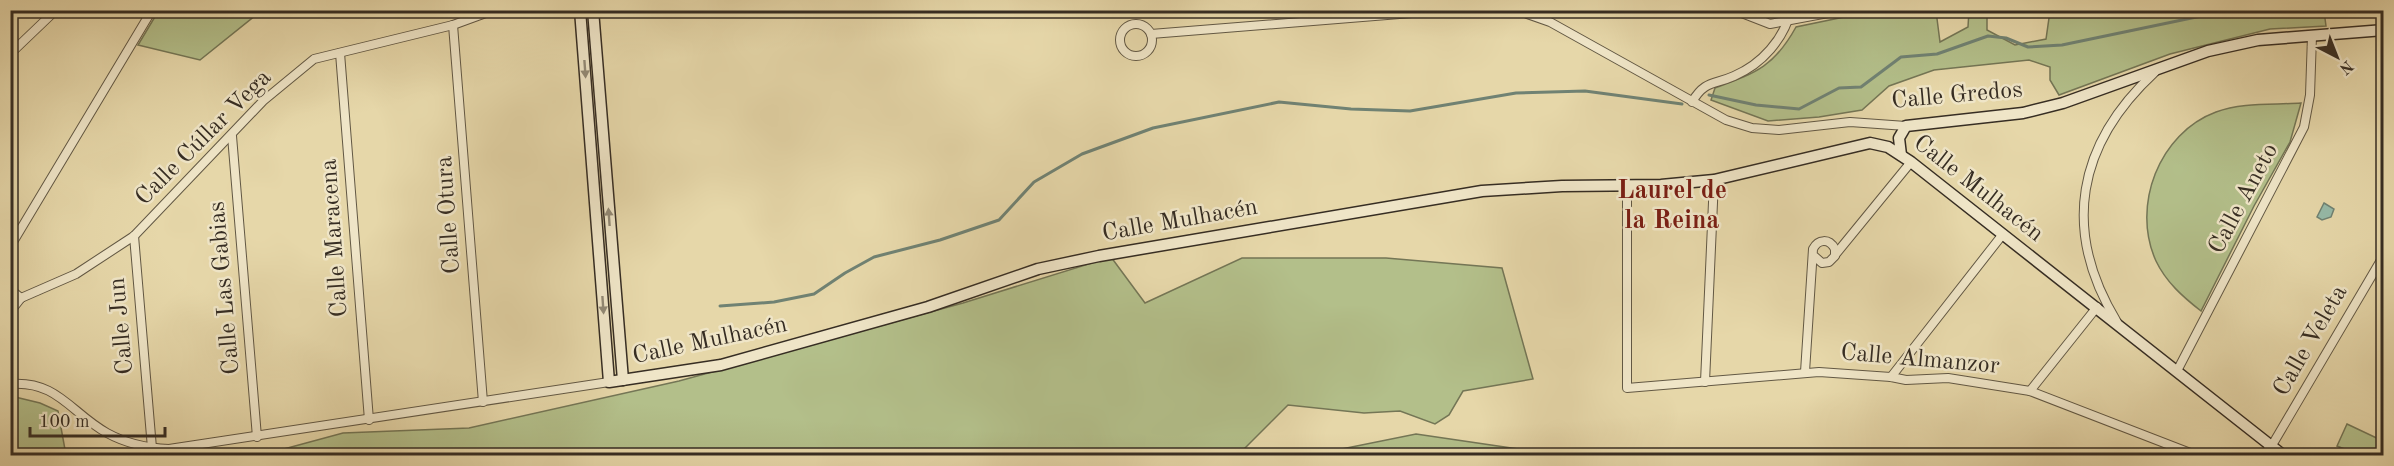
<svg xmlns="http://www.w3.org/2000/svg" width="2394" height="466" font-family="'Old Standard TT',serif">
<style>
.green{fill:#b3bf8a;stroke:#747656;stroke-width:1.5}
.water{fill:#96baa8;stroke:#708273;stroke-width:1.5}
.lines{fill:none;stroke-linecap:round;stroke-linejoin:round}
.stream{stroke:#708273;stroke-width:3}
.street-casing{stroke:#625844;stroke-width:10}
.secondary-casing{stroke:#362d23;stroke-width:13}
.street{stroke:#efe5c7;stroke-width:8}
.secondary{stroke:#efe5c7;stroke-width:10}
.oneway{fill:#928975}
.labels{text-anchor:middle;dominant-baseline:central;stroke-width:5;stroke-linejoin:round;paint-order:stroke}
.street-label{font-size:24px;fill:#362d23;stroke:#efe5c7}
.neighbourhood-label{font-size:26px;font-weight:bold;fill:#7a1f14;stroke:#efe5c7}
</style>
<rect width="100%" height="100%" fill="#e6d7a9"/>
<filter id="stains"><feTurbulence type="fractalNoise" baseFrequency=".00333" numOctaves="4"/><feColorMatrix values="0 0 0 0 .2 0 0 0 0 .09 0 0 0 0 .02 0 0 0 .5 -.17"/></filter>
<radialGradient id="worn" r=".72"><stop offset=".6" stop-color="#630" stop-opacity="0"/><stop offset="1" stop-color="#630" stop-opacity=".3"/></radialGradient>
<!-- green -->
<g class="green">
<path d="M159,10H261V11L200,60L138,45Z"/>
<path d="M1969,10L1987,11V30L2015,45L2046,39L2050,11L2144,10L2145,13L2154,10L2200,13L2324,11L2326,26L2270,29L2170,54L2059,95L2050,80V67L2029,60L1934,70L1889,86L1862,110L1819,117L1768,121L1711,100L1715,88C1755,73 1774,67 1796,27L1873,11H1936L1940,42L1968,27Z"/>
<path d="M2301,103L2290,142L2254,206L2201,311C2183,297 2166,282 2156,261C2131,206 2159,133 2216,112C2242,102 2274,105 2301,103Z"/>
<path d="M1111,257L1145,303L1242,258H1386L1502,268L1533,379L1463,391L1449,415L1435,424L1400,411L1364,413L1288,405L1238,455L258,456L343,433L469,428L679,381L963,303Z"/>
<path d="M11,396L40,403L58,411L66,455H11Z"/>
<path d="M2347,424L2383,441V455H2359L2337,446Z"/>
<path d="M1416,434L1525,450L1531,455H1312Z"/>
</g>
<!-- water -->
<path class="water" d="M2324,203L2334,209L2331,217L2322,220L2317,217Z"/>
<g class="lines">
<!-- stream -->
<g class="stream">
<path d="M1709,95L1756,105L1799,109L1839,88L1861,87L1901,57L1937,54L1988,36L2006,38L2028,47L2062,45L2230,10"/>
<path d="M720,306L774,302L814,294L845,273L874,257L940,240L999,220L1034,182L1082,154L1153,128L1279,102L1351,109L1410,111L1516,93L1585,91L1682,104"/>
</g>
<defs>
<g id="street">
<path d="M1516,10L1550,22L1726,120L1752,128L1779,130L1850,122L1906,126"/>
<path d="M1734,10L1770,24L1844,10"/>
<circle cx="1136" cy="40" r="16"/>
<path d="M453,25L483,402"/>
<path d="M1151,34L1449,10"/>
<path d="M340,53L369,420"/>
<path d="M10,54L56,10"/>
<path d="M1692,102C1705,80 1714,85 1734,76C1762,64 1784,39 1791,10"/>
<path d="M232,136L257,437"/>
<path d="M1627,185V388L1819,372L1891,377L1906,380L1948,378L2030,391L2198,456"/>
<path d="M134,236L152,448"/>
<path d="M10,247L152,10"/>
<path d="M1835,255L1911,162"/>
<path d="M10,289L21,298"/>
<path d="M21,298L76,274L134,236L263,101L314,59L453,25L494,10"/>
<path d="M10,312L21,298"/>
<path d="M2117,322C2061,230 2077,144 2155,72"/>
<path d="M2177,371L2304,127L2310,95L2312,36"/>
<path d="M1805,372L1813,249C1818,239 1829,238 1835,249V256L1829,262L1822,263L1814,256"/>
<path d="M1891,377L2003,234"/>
<path d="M1705,382L1714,180"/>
<path d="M10,384C57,380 71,413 107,433C127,444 147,448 169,449L609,382"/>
<path d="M2030,391L2097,307"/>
<path d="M2261,456L2271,447L2384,255"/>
</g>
<g id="secondary">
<path d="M580,10L609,382L721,365L928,307L1038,269L1099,256L1482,191L1562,186L1661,185L1714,180L1870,143L1888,147L1911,162L2284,456"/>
<path d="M593,10L623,380"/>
<path d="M1901,155L1899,138L1906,126L2023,113L2063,103L2208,51L2258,40L2384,30"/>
</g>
</defs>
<!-- street casing -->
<use href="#street" class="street-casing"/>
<!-- secondary casing -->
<use href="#secondary" class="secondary-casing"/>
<!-- street -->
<use href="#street" class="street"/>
<!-- secondary -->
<use href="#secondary" class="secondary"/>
</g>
<!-- one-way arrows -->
<defs><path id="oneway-solid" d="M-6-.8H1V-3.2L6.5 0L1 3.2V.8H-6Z" transform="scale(1.5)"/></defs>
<g class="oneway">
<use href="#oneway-solid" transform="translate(585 69) rotate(86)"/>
<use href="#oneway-solid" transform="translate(609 217) rotate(-94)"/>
<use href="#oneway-solid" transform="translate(603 305) rotate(86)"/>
</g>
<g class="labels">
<!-- street labels -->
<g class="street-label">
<text transform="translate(1957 96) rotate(-5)">Calle Gredos</text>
<text transform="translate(204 138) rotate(-45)">Calle Cúllar Vega</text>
<text transform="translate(1978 189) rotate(38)">Calle Mulhacén</text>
<text transform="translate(2244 199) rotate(-62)">Calle Aneto</text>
<text transform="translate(449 215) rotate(-94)">Calle Otura</text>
<text transform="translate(1180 221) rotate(-10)">Calle Mulhacén</text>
<text transform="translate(335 238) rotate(-94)">Calle Maracena</text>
<text transform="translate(225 288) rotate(-95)">Calle Las Gabias</text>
<text transform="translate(122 326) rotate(-95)">Calle Jun</text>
<text transform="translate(710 341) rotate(-12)">Calle Mulhacén</text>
<text transform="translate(2311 341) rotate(-60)">Calle Veleta</text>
<text transform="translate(1920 360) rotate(5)">Calle Almanzor</text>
</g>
<!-- neighbourhood labels -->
<g class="neighbourhood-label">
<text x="1672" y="191">Laurel de<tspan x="1672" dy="30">la Reina</tspan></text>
</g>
</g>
<!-- margin -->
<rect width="2394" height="466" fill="none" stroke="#e6d7a9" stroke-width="36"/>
<rect x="12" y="12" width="2370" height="442" fill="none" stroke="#362d23" stroke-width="3"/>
<rect x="18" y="18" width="2358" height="430" fill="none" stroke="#362d23" stroke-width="1.5"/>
<!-- north arrow -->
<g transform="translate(2337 57) rotate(138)" stroke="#efe5c7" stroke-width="4.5" paint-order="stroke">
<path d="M0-4.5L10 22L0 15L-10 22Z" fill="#362d23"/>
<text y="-9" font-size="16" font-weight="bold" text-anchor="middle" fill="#362d23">N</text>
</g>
<!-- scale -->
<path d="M30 427v9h135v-9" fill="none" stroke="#362d23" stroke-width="3"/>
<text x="39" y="427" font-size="18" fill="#362d23" stroke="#efe5c7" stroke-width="4.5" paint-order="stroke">100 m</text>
<rect width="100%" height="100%" filter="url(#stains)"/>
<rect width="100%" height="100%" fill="url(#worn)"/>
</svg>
